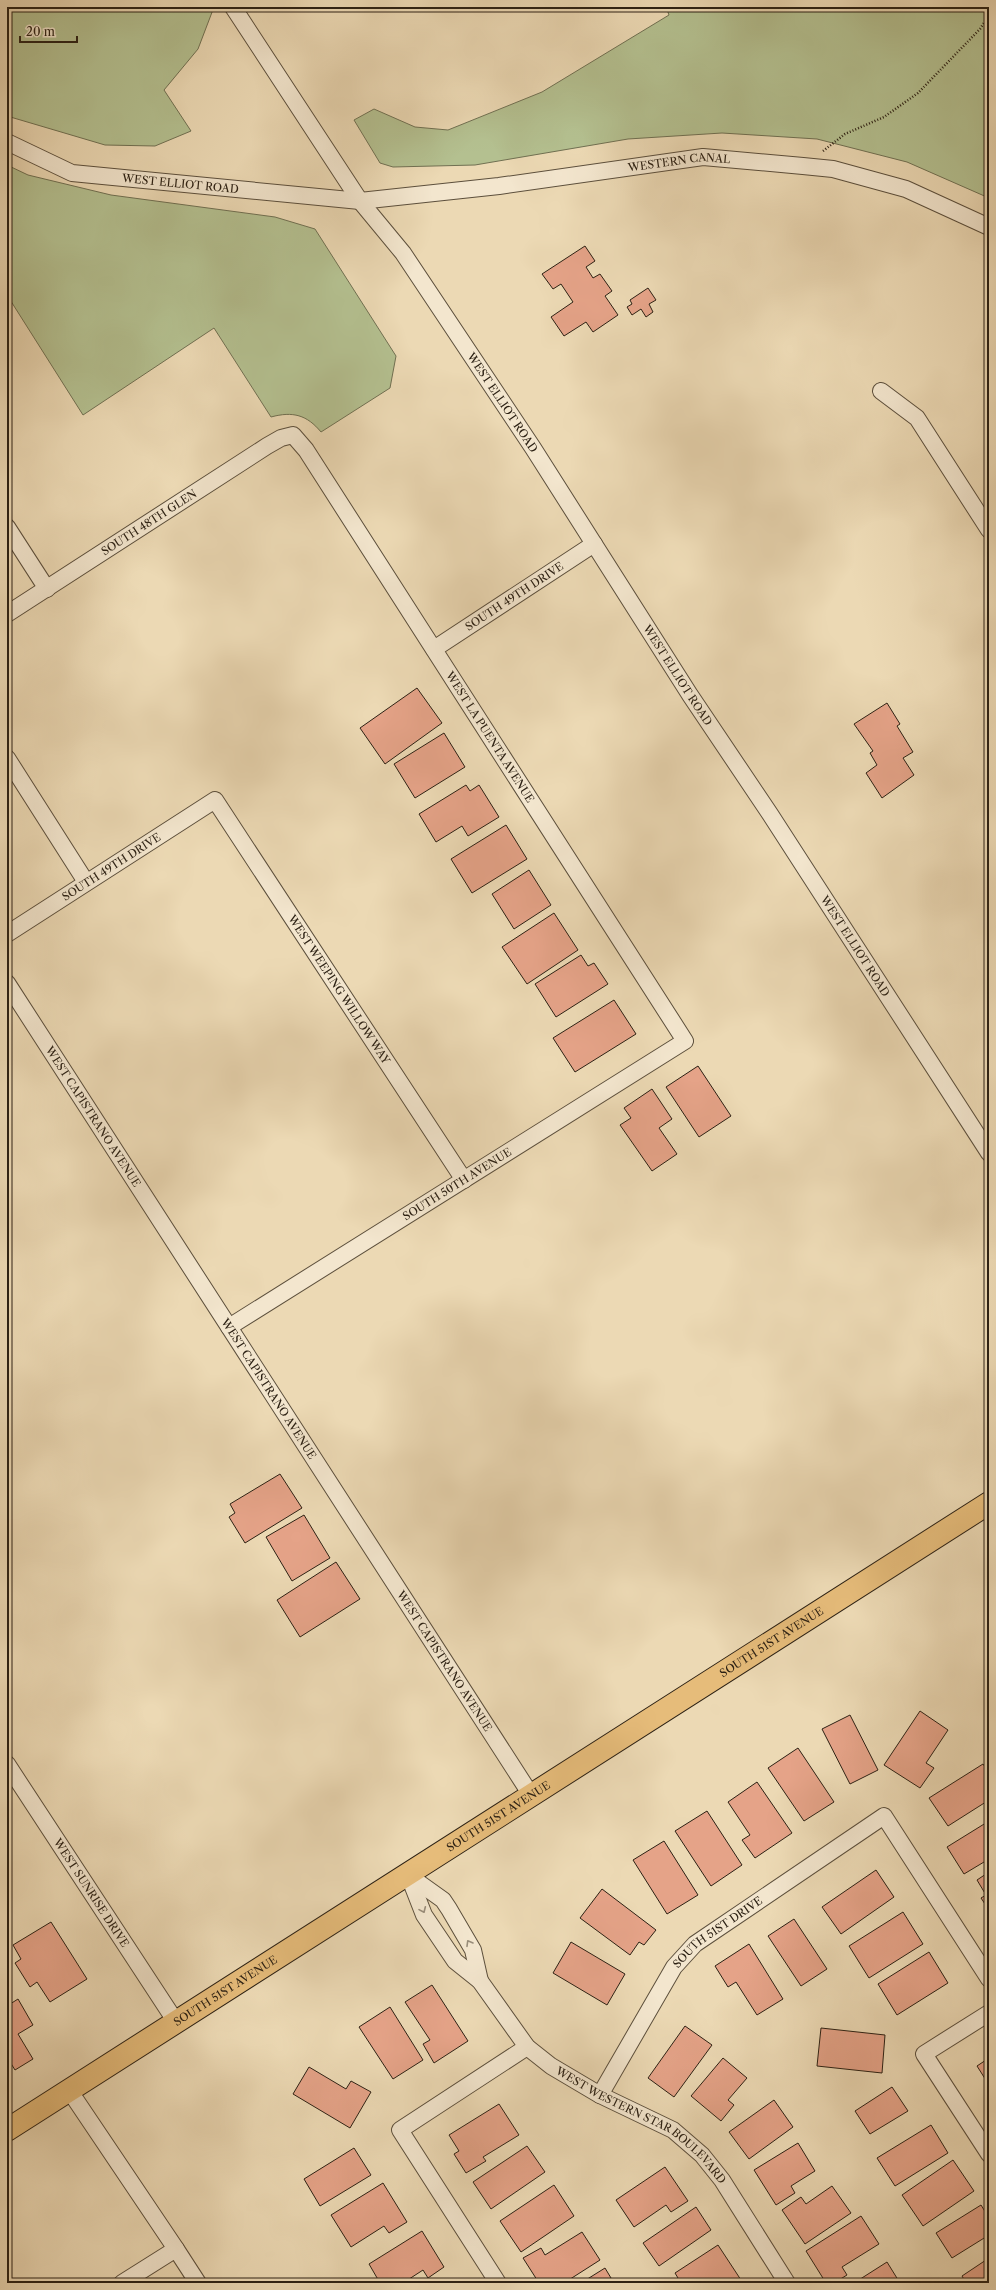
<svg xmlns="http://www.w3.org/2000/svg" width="996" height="2290" font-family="'Libre Caslon Text',serif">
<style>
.green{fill:#b4c090;stroke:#707052}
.building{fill:#e5a388;stroke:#2c2114}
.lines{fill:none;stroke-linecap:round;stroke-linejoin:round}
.minor-casing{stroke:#5c4f3c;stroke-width:18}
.primary-casing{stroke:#2c2114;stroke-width:24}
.path{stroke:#2c2114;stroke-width:2.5;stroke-dasharray:1 2;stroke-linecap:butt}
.minor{stroke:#f3e6ce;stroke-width:16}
.primary{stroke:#e6bc7a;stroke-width:22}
.oneway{stroke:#998d7a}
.labels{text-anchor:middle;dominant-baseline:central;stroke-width:3;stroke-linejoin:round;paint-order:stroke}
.street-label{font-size:11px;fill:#2c2114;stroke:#f3e6ce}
</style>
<rect width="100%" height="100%" fill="#ecd9b4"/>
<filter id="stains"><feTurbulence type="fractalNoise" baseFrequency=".005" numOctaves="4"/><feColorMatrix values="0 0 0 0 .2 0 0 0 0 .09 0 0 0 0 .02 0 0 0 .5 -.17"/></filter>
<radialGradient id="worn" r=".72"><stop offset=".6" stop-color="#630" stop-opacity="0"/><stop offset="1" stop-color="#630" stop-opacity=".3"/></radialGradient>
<!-- green -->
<g class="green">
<path d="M7,7H214L198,49L164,90L191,131L155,146L105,145L7,116Z"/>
<path d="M666,7H989V198L907,162L817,139L722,133L628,139L475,165L393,167L380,163L354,120L374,109L415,127L448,130L542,92L669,15Z"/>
<path d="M7,165L28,175L111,195L275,217L315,229L396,356L390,388L321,432C307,415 293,411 271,417L214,328L83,415L7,295Z"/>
</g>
<!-- building -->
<g class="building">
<path d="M585,246L595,261L586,267L593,278L600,274L612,291L605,296L618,315L593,332L586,322L564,336L551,317L573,302L561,284L553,289L542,274Z"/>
<path d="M648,288L656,300L649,304L653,312L646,317L641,309L632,315L627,307L632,304L630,300Z"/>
<path d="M417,688L442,723L385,764L360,728Z"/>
<path d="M887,703L900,724L897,726L913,752L903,758L914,775L882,798L866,773L877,765L870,753L873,751L854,724Z"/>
<path d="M444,733L465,767L415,798L394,764Z"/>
<path d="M466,785L470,791L479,785L499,817L468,836L462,826L436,842L419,814Z"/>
<path d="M506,825L527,859L472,893L451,859Z"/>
<path d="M529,870L551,905L514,929L492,894Z"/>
<path d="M554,913L578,950L527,984L502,947Z"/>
<path d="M581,955L588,966L594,963L608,984L556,1017L535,984Z"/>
<path d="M614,1000L636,1034L575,1072L553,1038Z"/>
<path d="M698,1066L731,1116L699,1137L666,1087Z"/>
<path d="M652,1089L672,1119L659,1128L677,1154L652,1171L620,1125L631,1118L624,1108Z"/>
<path d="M280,1474L302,1508L245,1543L229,1517L235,1513L230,1504Z"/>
<path d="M304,1515L330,1558L292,1581L266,1537Z"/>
<path d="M336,1562L360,1599L300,1637L277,1600Z"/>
<path d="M920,1711L948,1730L926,1763L934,1768L920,1788L884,1765Z"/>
<path d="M850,1715L878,1770L850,1784L822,1729Z"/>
<path d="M798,1748L834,1802L804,1821L768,1768Z"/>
<path d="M983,1764L989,1773V1800L948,1826L929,1798Z"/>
<path d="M757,1782L792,1833L755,1858L742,1840L750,1835L728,1802Z"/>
<path d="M707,1811L742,1865L711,1886L675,1831Z"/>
<path d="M989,1821V1859L964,1874L947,1847Z"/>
<path d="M664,1841L698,1895L667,1914L633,1860Z"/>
<path d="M876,1870L894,1897L841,1934L822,1907Z"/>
<path d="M989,1872V1910L981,1898L986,1895L977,1880Z"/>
<path d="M602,1889L656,1930L644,1945L639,1942L630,1955L580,1918Z"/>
<path d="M903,1912L923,1944L869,1978L849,1946Z"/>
<path d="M794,1919L827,1969L801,1986L768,1936Z"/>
<path d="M51,1922L87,1979L50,2002L37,1982L30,1987L15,1963L21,1959L13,1945Z"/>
<path d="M571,1942L625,1974L607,2005L553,1973Z"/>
<path d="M749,1944L783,1999L757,2015L736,1982L728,1987L715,1966Z"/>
<path d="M929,1952L948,1983L897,2015L878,1984Z"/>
<path d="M432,1985L468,2041L434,2063L423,2044L430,2040L405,2002Z"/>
<path d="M18,1999L33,2025L18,2034L33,2059L15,2070L7,2057V2006Z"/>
<path d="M390,2007L423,2060L393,2079L359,2027Z"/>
<path d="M685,2026L712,2045L674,2097L648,2078Z"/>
<path d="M821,2028L885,2035L882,2073L817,2066Z"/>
<path d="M723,2058L747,2078L728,2100L734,2105L721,2121L691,2096Z"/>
<path d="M989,2058V2085L977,2066Z"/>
<path d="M309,2067L346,2089L351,2081L371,2092L350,2128L293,2094Z"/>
<path d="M892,2087L908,2111L870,2134L855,2111Z"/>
<path d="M774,2100L793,2127L749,2159L729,2132Z"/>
<path d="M499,2104L519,2135L483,2157L486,2161L466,2173L454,2154L459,2151L449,2135Z"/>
<path d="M931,2125L948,2153L895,2186L877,2158Z"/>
<path d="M798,2143L815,2171L791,2186L795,2193L776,2205L754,2170Z"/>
<path d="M527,2146L545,2172L491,2209L473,2182Z"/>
<path d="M354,2148L371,2175L320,2206L304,2179Z"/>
<path d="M953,2160L974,2191L923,2226L902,2195Z"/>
<path d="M665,2167L688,2201L671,2212L666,2205L634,2227L616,2200Z"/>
<path d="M383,2183L407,2222L389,2233L384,2226L351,2247L331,2215Z"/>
<path d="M554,2185L574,2216L521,2252L500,2221Z"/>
<path d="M832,2186L851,2213L805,2244L782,2210L801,2197L806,2204Z"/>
<path d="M981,2205L989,2218V2235L952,2258L936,2233Z"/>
<path d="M696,2207L711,2230L659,2266L643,2243Z"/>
<path d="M861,2216L879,2244L842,2267L847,2275L834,2283H826L806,2251Z"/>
<path d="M422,2231L444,2267L428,2278L423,2270L403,2283H380L369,2264Z"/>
<path d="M582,2232L600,2260L564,2283H539L523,2258L541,2248L545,2255Z"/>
<path d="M718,2245L741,2280L737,2283H681L675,2273Z"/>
<path d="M989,2258V2283H966L962,2276Z"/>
<path d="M887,2262L900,2283H854Z"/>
<path d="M605,2268L614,2283H581Z"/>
</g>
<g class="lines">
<defs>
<g id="minor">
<path id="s1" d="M233,7L360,201L403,253L533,448L690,695L770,814L989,1153"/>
<path id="s2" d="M7,142L72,173L360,201L499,186L703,157L803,166L833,169L906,189L989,227"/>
<path d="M881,391L917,418L989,530"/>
<path d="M7,527L47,589"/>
<path id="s3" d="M7,614L267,446L281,438L293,435L306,450L685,1041L229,1327"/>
<path id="s4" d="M434,649L594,544"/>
<path d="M7,758L86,882"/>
<path id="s5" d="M7,934L215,800L464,1180"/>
<path id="s6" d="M7,983L531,1795"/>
<path id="s7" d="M7,1764L176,2022"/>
<path id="s8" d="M408,1874L424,1915L455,1961L480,1981L527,2047L551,2066L600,2095L673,2130L702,2155L722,2180L787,2283"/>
<path d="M408,1875L443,1900L449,1909L473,1950L480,1981"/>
<path d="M989,2013L924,2054L989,2154"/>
<path d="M69,2090L176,2249"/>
<path id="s9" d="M600,2095L674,1967L695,1944L884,1816L989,1979"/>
<path d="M122,2283L176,2249L198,2283"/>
<path d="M498,2283L400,2130L527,2047"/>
</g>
<g id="primary">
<path id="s10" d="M7,2130L989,1503"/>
</g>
</defs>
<!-- minor casing -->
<use href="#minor" class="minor-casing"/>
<!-- primary casing -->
<use href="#primary" class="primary-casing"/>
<!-- path -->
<path class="path" d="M823,151L845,134L884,117L918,93L980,29L989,15"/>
<!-- minor -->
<use href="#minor" class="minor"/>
<!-- primary -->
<use href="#primary" class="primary"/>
</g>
<!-- one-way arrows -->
<defs><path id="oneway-chevron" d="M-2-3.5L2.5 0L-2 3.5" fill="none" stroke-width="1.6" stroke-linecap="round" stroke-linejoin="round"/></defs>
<g class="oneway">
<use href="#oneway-chevron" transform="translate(423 1910) rotate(66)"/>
<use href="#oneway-chevron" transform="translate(469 1943) rotate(-120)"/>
</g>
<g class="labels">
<!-- street labels -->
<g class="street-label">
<text stroke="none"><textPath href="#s2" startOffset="683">WESTERN CANAL</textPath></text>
<text stroke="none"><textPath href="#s2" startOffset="181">WEST ELLIOT ROAD</textPath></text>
<text stroke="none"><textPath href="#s1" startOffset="479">WEST ELLIOT ROAD</textPath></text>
<text stroke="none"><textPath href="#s3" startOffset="169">SOUTH 48TH GLEN</textPath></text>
<text stroke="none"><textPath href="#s4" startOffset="96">SOUTH 49TH DRIVE</textPath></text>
<text stroke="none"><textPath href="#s1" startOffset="803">WEST ELLIOT ROAD</textPath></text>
<text stroke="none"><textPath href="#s3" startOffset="699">WEST LA PUENTA AVENUE</textPath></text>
<text stroke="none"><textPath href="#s5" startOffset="124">SOUTH 49TH DRIVE</textPath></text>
<text stroke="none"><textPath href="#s1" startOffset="1127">WEST ELLIOT ROAD</textPath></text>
<text stroke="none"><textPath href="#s5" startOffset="474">WEST WEEPING WILLOW WAY</textPath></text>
<text stroke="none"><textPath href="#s6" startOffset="159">WEST CAPISTRANO AVENUE</textPath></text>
<text transform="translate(457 1184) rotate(-32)">SOUTH 50TH AVENUE</text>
<text stroke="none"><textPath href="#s6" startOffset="483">WEST CAPISTRANO AVENUE</textPath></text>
<text stroke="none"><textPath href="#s10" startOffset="907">SOUTH 51ST AVENUE</textPath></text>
<text stroke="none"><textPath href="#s6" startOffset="807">WEST CAPISTRANO AVENUE</textPath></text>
<text stroke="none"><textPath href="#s10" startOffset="583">SOUTH 51ST AVENUE</textPath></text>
<text stroke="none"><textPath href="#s7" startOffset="154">WEST SUNRISE DRIVE</textPath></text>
<text stroke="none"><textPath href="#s9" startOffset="204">SOUTH 51ST DRIVE</textPath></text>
<text stroke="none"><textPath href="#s10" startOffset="259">SOUTH 51ST AVENUE</textPath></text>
<text stroke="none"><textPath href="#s8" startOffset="352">WEST WESTERN STAR BOULEVARD</textPath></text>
</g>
</g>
<!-- margin -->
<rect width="996" height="2290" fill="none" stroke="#ecd9b4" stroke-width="24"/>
<rect x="8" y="8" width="980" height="2274" fill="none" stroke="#2c2114" stroke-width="2"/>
<rect x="12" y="12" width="972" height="2266" fill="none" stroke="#2c2114"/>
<!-- scale -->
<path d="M20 36v6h57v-6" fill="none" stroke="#2c2114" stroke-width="2"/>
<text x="26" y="36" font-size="12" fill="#2c2114" stroke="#f3e6ce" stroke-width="3" paint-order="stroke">20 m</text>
<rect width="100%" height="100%" filter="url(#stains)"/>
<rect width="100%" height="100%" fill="url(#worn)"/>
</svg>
